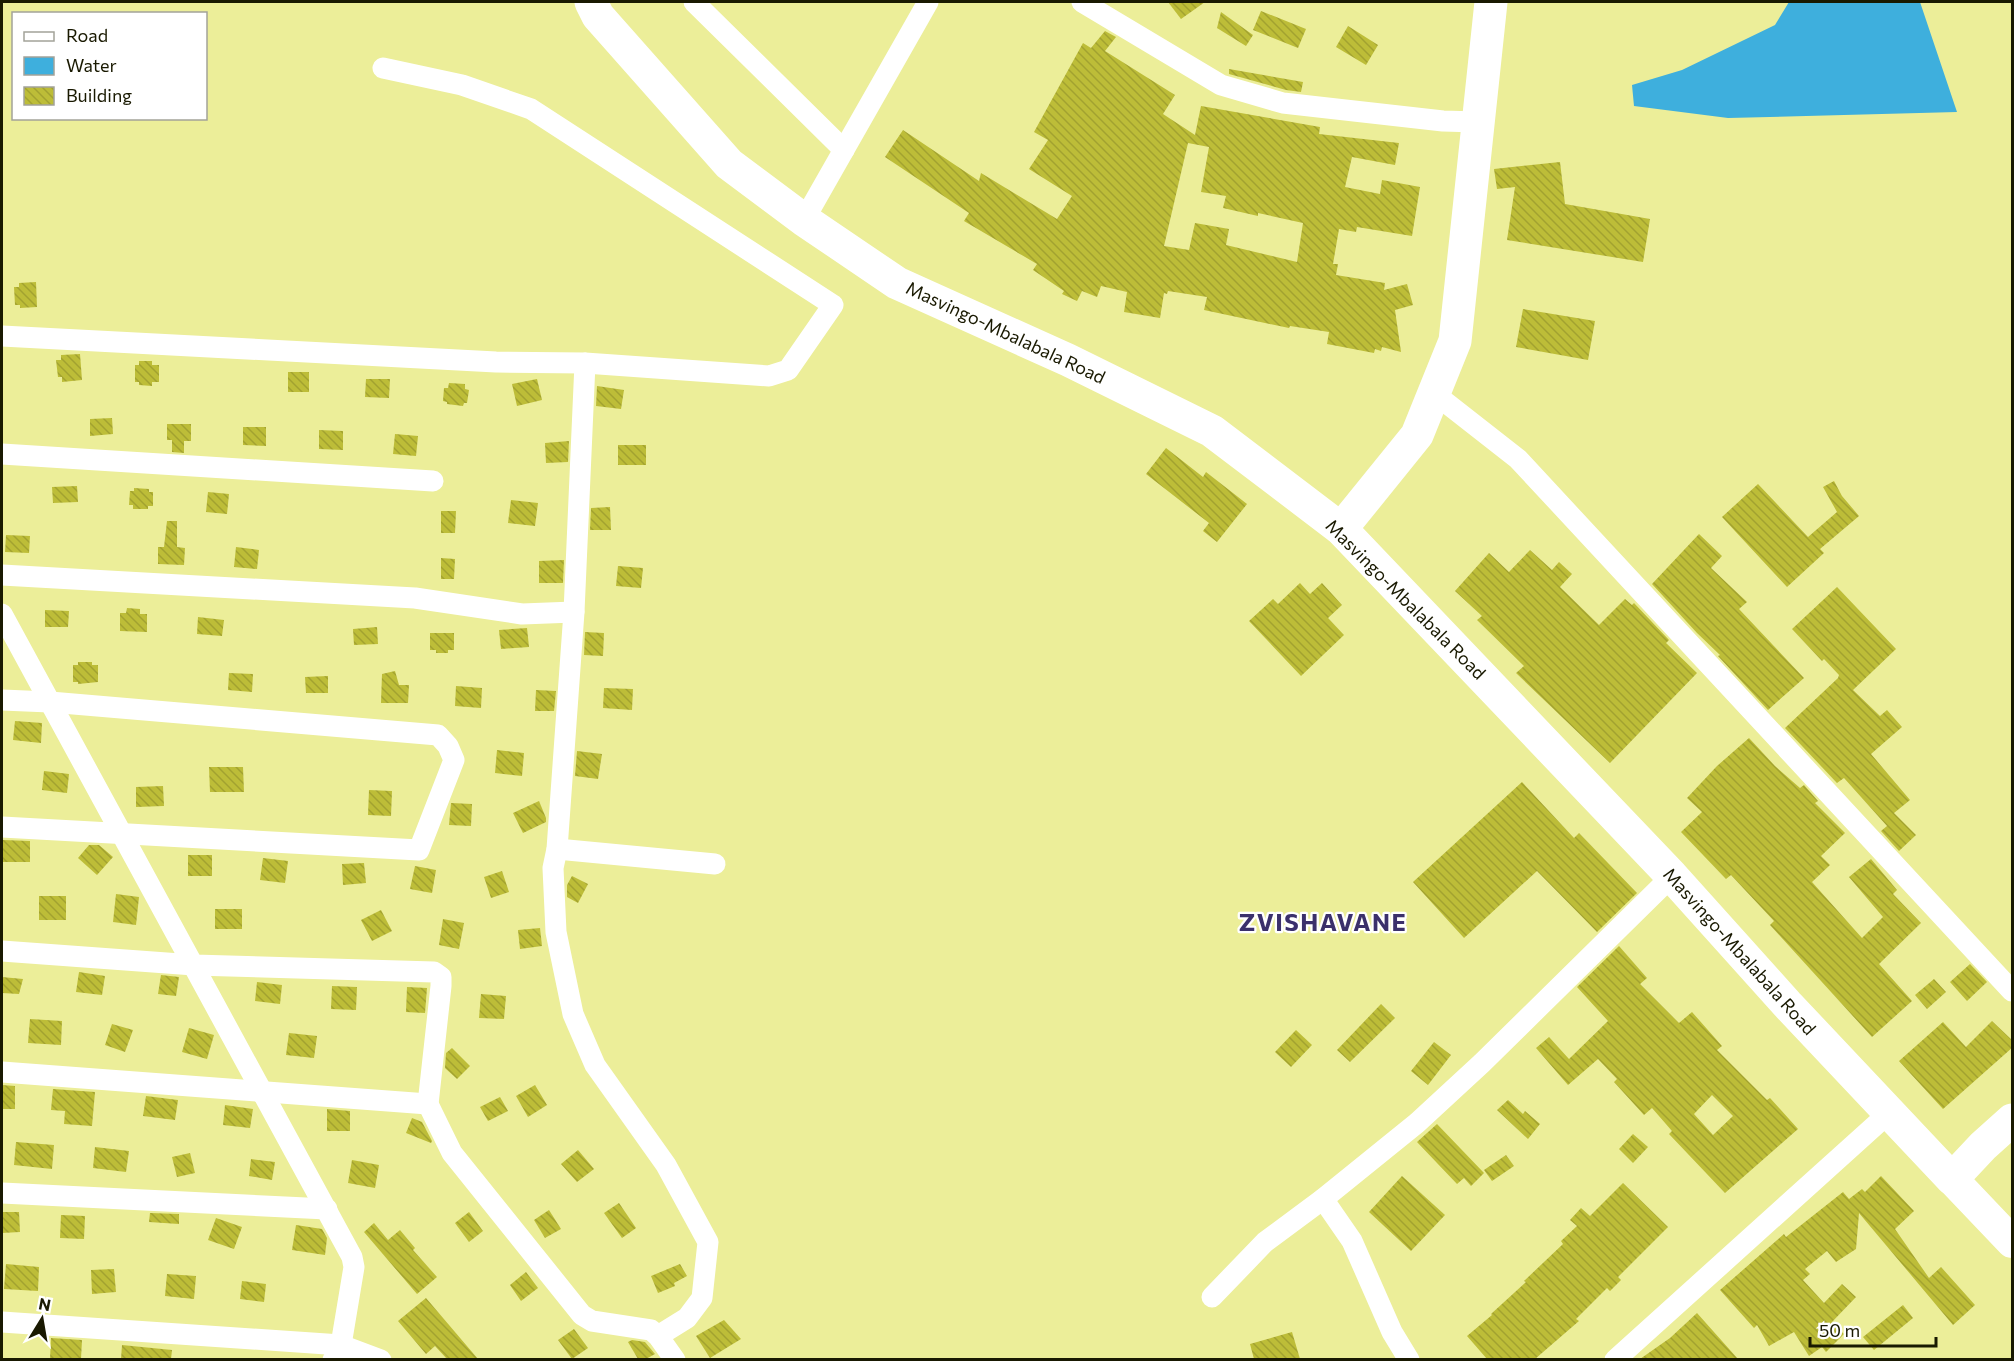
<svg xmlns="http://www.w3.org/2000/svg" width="2014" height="1361" font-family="Commissioner,sans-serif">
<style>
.water{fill:#3eafdd}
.building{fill:url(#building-back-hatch);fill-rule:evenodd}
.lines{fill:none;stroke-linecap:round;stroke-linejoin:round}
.street{stroke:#fff;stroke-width:21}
.primary{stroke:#fff;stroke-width:32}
.highway{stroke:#fff;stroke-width:33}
.labels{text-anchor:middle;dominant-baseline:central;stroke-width:4.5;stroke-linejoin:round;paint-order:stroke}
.street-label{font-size:18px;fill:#191901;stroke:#fff}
.district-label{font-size:24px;font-weight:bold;letter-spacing:1.5px;fill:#3b306b;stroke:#fff}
</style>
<defs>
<pattern id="building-back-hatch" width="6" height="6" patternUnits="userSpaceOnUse" patternTransform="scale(1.5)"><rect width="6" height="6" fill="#bdbd38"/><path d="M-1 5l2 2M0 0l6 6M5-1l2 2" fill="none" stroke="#a2a230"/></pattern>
</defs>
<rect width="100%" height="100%" fill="#ecee99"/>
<!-- water -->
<path class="water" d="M1789,2H1920L1957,112L1728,118L1634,106L1632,85L1682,70L1775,25Z"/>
<!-- building -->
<g class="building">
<path d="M1168,2H1205L1181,19Z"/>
<path d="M1261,11L1306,29L1298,48L1253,30Z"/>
<path d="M1221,12L1253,35L1246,46L1217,28Z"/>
<path d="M1348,26L1378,45L1366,65L1336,47Z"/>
<path d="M1105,31L1116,37L1105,51L1175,95L1163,114L1195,135L1201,106L1320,127L1319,134L1399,143L1395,165L1352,157L1345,187L1380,194L1382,180L1420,187L1412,236L1357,227L1356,232L1339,229L1333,264H1338L1336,275L1385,283L1384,290L1407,284L1413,305L1395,310L1401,352L1382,347L1381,351L1375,349L1374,353L1327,344L1329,332L1290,326L1289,328L1204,310L1207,297L1168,291L1167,294L1164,293L1160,318L1124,312L1127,292L1101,286L1097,297L1082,291L1077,301L1062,294L1064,291L1033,270L1037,264L964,221L969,213L885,157L903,130L979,181L981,173L1057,219L1072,196L1029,169L1048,140L1034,132L1083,43L1091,48ZM1188,143L1209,147L1201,192L1226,196L1223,208L1258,216V213L1303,223L1297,262L1226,245L1229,229L1195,223L1189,250L1164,246Z"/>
<path d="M1229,69L1303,82L1301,92L1286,90L1229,74Z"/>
<path d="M1560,162L1565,204L1650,219L1643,262L1507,240L1515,187L1497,189L1494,169Z"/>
<path d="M36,282L37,307L20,308V305H15L14,287H19V283Z"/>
<path d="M1523,309L1595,321L1588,360L1516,347Z"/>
<path d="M80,354L82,380L62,382V377H58L56,360H61V355Z"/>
<path d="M139,361H152V365H159V382H152V386L139,385V382H135V365H139Z"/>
<rect x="288" y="372" width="21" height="20"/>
<path d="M366,379H390L389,398L365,397Z"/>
<path d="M537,379L542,400L517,406L512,384Z"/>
<path d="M449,383L465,384V389L469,390L467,403H464L463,406L447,404V402L443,401L444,388H448Z"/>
<path d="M597,386L624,390L621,409L596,406Z"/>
<path d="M112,418L113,434L90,436V419Z"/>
<path d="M167,424H191V441H184V453L172,452V440H167Z"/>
<path d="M243,427H266V446L243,445Z"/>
<path d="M319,430L343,431V450L319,449Z"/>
<path d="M395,434L418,436L416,456L393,454Z"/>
<path d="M569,441L568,462L546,463L545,443Z"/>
<rect x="618" y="445" width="28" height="20"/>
<path d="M1166,448L1203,477L1206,472L1247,504L1217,542L1203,531L1209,523L1146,474Z"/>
<path d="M1834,481L1842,496L1859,516L1820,549L1824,553L1787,587L1722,517L1758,484L1808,537L1837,512L1823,487Z"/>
<path d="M77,486L78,502L53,503L52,487Z"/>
<path d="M134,488L149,489V492H153V506H148V509H133V505H129L130,491H134Z"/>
<path d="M208,492L229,494L227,514L206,512Z"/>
<path d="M511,500L538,503L535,526L508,523Z"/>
<path d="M610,507L611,530H590L591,508Z"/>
<path d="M441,511H456L455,533H441Z"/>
<path d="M167,521H177V547L185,548L184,565L158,564V547H164Z"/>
<path d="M1699,534L1722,556L1711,568L1747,602L1739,609L1804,678L1768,710L1718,656L1720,655L1697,633L1652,584Z"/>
<path d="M6,535L30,536L29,553L5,552Z"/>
<path d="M236,547L259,550L257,569L234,567Z"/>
<path d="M1530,550L1552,570L1559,562L1572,574L1560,587L1599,625L1625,599L1632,605L1634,603L1669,640L1666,643L1697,673L1610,763L1516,673L1524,666L1477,620L1482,616L1455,591L1489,553L1509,572Z"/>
<path d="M441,558L455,559L454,579H441Z"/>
<path d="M564,560L563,583H539V561Z"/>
<path d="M618,566L643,568L641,588L616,586Z"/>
<path d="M1300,583L1310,594L1322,583L1342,605L1328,618L1344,635L1301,676L1249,621L1273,599L1278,604Z"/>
<path d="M1837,587L1896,649L1853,690L1880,716L1887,710L1902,727L1871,754L1910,800L1894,813L1916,835L1899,851L1881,831L1887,826L1844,778L1837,783L1785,728L1838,678L1839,675L1824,659L1822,661L1792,629Z"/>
<path d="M127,608L140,609V614H147V632L120,631V613H126Z"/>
<path d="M45,610L69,611L68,627H45Z"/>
<path d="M198,617L224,620L222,636L197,634Z"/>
<path d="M377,627L378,644L354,645L353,629Z"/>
<path d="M527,628L529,647L501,649L499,630Z"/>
<path d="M585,632L604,633L603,656L584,655Z"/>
<path d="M430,633H454V650H448V653H436V650H430Z"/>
<path d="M78,662H92V665H98V682L78,684V682H73V665H78Z"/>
<path d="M395,671L399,685H409L408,703H381L382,674Z"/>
<path d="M229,673L253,674L252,692L228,690Z"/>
<path d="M328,676V693H306L305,677Z"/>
<path d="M456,686L482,688L481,708L455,706Z"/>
<path d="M604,688L633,689L632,710L603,708Z"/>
<path d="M536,690L556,691L554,711H535Z"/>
<path d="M15,721L42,723L41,743L13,740Z"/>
<path d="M1749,738L1775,766L1800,788L1804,785L1818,801L1815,803L1845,833L1821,856L1830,865L1812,882L1862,938L1883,917L1849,877L1871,859L1897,890L1893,894L1921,923L1879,964L1912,1001L1872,1037L1770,925L1774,921L1731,875L1726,879L1681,832L1702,812L1687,798L1717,766Z"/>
<path d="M497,750L524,753L522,776L495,773Z"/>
<path d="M577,751L602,754L598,779L575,776Z"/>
<path d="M209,767H243L244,792H210Z"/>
<path d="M44,771L69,774L67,793L42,790Z"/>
<path d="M1522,782L1574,838L1579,833L1637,893L1597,932L1537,871L1464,938L1413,882Z"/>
<path d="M163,786L164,806L136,807V787Z"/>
<path d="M369,790L392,791L391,816L368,815Z"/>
<path d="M539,801L546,818V822L523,833L513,813Z"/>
<path d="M451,803L472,804L471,826L449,825Z"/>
<path d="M3,840L30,841V862H3Z"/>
<path d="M89,845H99L113,857L97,875L78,858Z"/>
<rect x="188" y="855" width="24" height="21"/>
<path d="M263,858L288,861L285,883L260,880Z"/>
<path d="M364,863L366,883L343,885L342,864Z"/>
<path d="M415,866L436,870L432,893L410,889Z"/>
<path d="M502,871L509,892L491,898L484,877Z"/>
<path d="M572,876L588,884L578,903L567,897V885Z"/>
<path d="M116,894L139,897L136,925L113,922Z"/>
<rect x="39" y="896" width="27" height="24"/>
<rect x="215" y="909" width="27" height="20"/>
<path d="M381,910L392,931L372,941L361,920Z"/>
<path d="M443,919L464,923L459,949L439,945Z"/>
<path d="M540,928L542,946L520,949L518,930Z"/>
<path d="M1619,946L1647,978L1640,984L1679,1023L1692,1012L1722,1046L1717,1050L1767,1100L1770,1098L1798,1129L1725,1193L1669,1134L1672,1131L1652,1108L1644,1115L1614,1082L1617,1079L1598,1059L1568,1085L1536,1048L1549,1037L1569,1059L1608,1021L1577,987ZM1712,1095L1733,1116L1713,1135L1694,1114Z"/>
<path d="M1970,964L1987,982L1967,1001L1950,982Z"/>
<path d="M79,972L105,976L102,995L76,992Z"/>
<path d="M161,975L179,977L176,996L158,994Z"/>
<path d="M2,977L23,979L19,994L2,993Z"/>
<path d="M1934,979L1946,992L1927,1009L1915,995Z"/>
<path d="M257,982L282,985L280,1004L255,1001Z"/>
<path d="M332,986L357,987L356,1010L331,1009Z"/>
<path d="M407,987L427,988L425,1013L406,1012Z"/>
<path d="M481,994L506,996L504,1019L479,1018Z"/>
<path d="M1381,1004L1395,1018L1350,1062L1337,1050Z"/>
<path d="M30,1019L62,1021L61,1045L28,1043Z"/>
<path d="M1992,1021L2013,1041V1047L1943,1109L1899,1061L1943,1022L1966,1047Z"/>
<path d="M112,1024L133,1030L125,1052L105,1045Z"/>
<path d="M189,1028L214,1035L207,1059L182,1052Z"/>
<path d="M1296,1030L1312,1045L1291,1067L1275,1052Z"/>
<path d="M289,1033L317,1036L314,1058L286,1055Z"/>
<path d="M1434,1042L1451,1055L1428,1085L1411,1071Z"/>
<path d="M452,1048L470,1066L457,1079L445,1068L446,1053Z"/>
<path d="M2,1085L15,1086V1109H2Z"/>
<path d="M535,1085L547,1105L528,1117L516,1096Z"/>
<path d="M53,1089L95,1092L92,1126L64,1124L65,1111L51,1110Z"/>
<path d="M146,1096L178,1100L175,1120L143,1116Z"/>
<path d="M500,1097L508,1111L488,1121L480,1107Z"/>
<path d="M1508,1100L1523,1114L1525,1111L1540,1124L1528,1139L1497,1110Z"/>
<path d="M225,1105L253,1109L250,1128L223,1125Z"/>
<path d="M327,1109L350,1111V1131H327Z"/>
<path d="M412,1118L422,1122L432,1141L431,1143L406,1133Z"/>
<path d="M1437,1124L1484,1173L1471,1186L1464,1178L1457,1184L1417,1142Z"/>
<path d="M1633,1134L1648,1147L1633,1163L1619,1149Z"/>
<path d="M16,1142L54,1145L52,1169L14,1165Z"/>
<path d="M95,1147L129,1151L126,1172L93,1168Z"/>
<path d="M578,1150L594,1169L577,1182L561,1164Z"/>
<path d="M190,1153L195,1173L177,1177L172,1157Z"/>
<path d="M1506,1155L1514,1166L1492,1181L1484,1170Z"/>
<path d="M251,1159L275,1162L272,1180L249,1176Z"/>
<path d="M352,1160L379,1165L375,1188L348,1183Z"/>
<path d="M1402,1176L1445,1215L1411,1251L1369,1212Z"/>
<path d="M1881,1176L1914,1211L1895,1229L1929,1278L1941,1267L1975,1305L1953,1325L1859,1213L1856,1249L1836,1262L1827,1251L1805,1269L1810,1274L1803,1280L1824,1303L1842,1284L1856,1297L1832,1322L1844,1334L1826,1352L1822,1347L1809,1356L1794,1332L1769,1346L1757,1325L1754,1328L1720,1290L1784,1234L1786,1237L1843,1192L1849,1199L1862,1189L1865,1192Z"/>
<path d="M1623,1183L1668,1227L1618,1277L1621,1280L1610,1291L1607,1288L1576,1319L1579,1321L1535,1359H1487L1467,1336L1492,1315L1491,1314L1526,1282L1524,1281L1563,1244L1561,1241L1577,1226L1570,1220L1581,1208L1590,1216Z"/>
<path d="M619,1203L636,1228L622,1238L604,1213Z"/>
<path d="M549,1210L561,1229L545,1238L534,1220Z"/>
<path d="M2,1212H19L20,1232L2,1233Z"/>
<path d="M469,1212L483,1231L469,1242L455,1223Z"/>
<path d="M150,1213L179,1214V1224L149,1222Z"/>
<path d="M61,1215L85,1216L84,1239L60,1238Z"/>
<path d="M216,1218L242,1227L234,1249L208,1240Z"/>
<path d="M374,1223L388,1240L400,1230L415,1248L413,1250L437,1277L417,1294L364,1232Z"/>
<path d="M296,1225L322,1229L327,1238L325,1255L292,1250Z"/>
<path d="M6,1264L39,1267L38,1291L4,1289Z"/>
<path d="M680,1264L687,1276L674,1283L675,1286L658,1293L651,1276Z"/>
<path d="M114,1269L116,1292L92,1294L91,1270Z"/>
<path d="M526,1272L538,1288L521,1301L510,1285Z"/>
<path d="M167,1274L196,1276L194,1299L165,1296Z"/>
<path d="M242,1281L266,1284L264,1302L240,1299Z"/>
<path d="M426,1298L478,1359H447L435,1346L426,1354L398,1321Z"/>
<path d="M1903,1305L1913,1318L1874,1350L1863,1337Z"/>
<path d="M1697,1313L1738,1359H1640L1670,1338Z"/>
<path d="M724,1320L741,1339L710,1358L696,1336Z"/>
<path d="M574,1329L588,1348L572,1359L558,1340Z"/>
<path d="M1292,1332L1300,1359H1254L1250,1344Z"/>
<path d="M51,1338L82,1340L81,1359H50Z"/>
<path d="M632,1340L645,1342L655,1354L646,1359H638L628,1342Z"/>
<path d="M122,1345L172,1350L171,1359H121Z"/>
</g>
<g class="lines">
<!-- street -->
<g class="street">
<path d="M694,2L844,150"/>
<path d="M1082,2L1221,85L1283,103L1443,121L1477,122"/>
<path d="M804,220L928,2"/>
<path d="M2,336L496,362L585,363L769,376L788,370L833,305L531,109L462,85L383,68"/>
<path d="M585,363L574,612L557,849L553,868L556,932L573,1014L595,1065L666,1165L708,1242L702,1298L687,1318L658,1336"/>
<path d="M1435,394L1518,459L2012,991"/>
<path d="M2,454L433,481"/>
<path d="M2,575L415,598L522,614L574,612"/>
<path d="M2,614L352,1257L354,1267L341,1345L333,1360"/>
<path d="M2,700L50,702L438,735L448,746L454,760L419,850L2,827"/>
<path d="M557,849L715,864"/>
<path d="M2,951L194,965L434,972L441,977V986L428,1104L2,1072"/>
<path d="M428,1104L452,1153L582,1315L592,1321L651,1330L658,1336L675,1360"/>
<path d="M2,1193L327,1209"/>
<path d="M1323,1199L1352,1241L1392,1332L1409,1360"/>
<path d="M1212,1297L1265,1242L1323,1199L1417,1123L1482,1063L1672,876"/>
<path d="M2,1322L341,1345L381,1360"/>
<path d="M1615,1360L1890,1112"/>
</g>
<!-- primary -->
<path class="primary" d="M1952,1179L2012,1242"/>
<!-- highway -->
<g class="highway">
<path d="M591,2L598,16L729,164L804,220L897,283L1068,360L1212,431L1341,529L1672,876L1787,1004L1952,1179L1983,1146L2012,1120"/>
<path d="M1341,529L1417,435L1455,341L1491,2"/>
</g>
</g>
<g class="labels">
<!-- street labels -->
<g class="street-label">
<text transform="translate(1006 332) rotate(25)">Masvingo-Mbalabala Road</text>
<text transform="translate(1406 599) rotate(45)">Masvingo-Mbalabala Road</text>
<text transform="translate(1740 951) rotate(48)">Masvingo-Mbalabala Road</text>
</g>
<!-- district labels -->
<g class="district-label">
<text x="1323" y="921">ZVISHAVANE</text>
</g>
</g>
<!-- border -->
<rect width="2014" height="1361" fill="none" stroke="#191901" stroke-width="6"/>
<!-- legend -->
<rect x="12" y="12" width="195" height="108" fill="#ffffff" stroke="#a3a399" stroke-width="1.5"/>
<rect x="24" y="32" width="30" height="9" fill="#ffffff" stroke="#a3a399" stroke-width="1.5"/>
<text x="66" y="42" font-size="18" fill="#191901">Road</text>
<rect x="24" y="57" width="30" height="18" fill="#3eafdd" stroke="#a3a399" stroke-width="1.5"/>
<text x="66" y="72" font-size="18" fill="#191901">Water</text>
<rect x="24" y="87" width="30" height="18" fill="url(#building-back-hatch)" stroke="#a3a399" stroke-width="1.5"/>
<text x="66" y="102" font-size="18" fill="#191901">Building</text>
<!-- north arrow -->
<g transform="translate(42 1319) rotate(11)" stroke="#ffffff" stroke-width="4.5" paint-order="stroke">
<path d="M0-4.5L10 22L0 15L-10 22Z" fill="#191901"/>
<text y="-9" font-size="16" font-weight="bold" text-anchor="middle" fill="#191901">N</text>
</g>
<!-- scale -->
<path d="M1810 1337v9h126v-9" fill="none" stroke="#191901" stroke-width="3"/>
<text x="1819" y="1337" font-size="18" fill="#191901" stroke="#ffffff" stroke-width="4.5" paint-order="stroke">50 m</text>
</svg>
